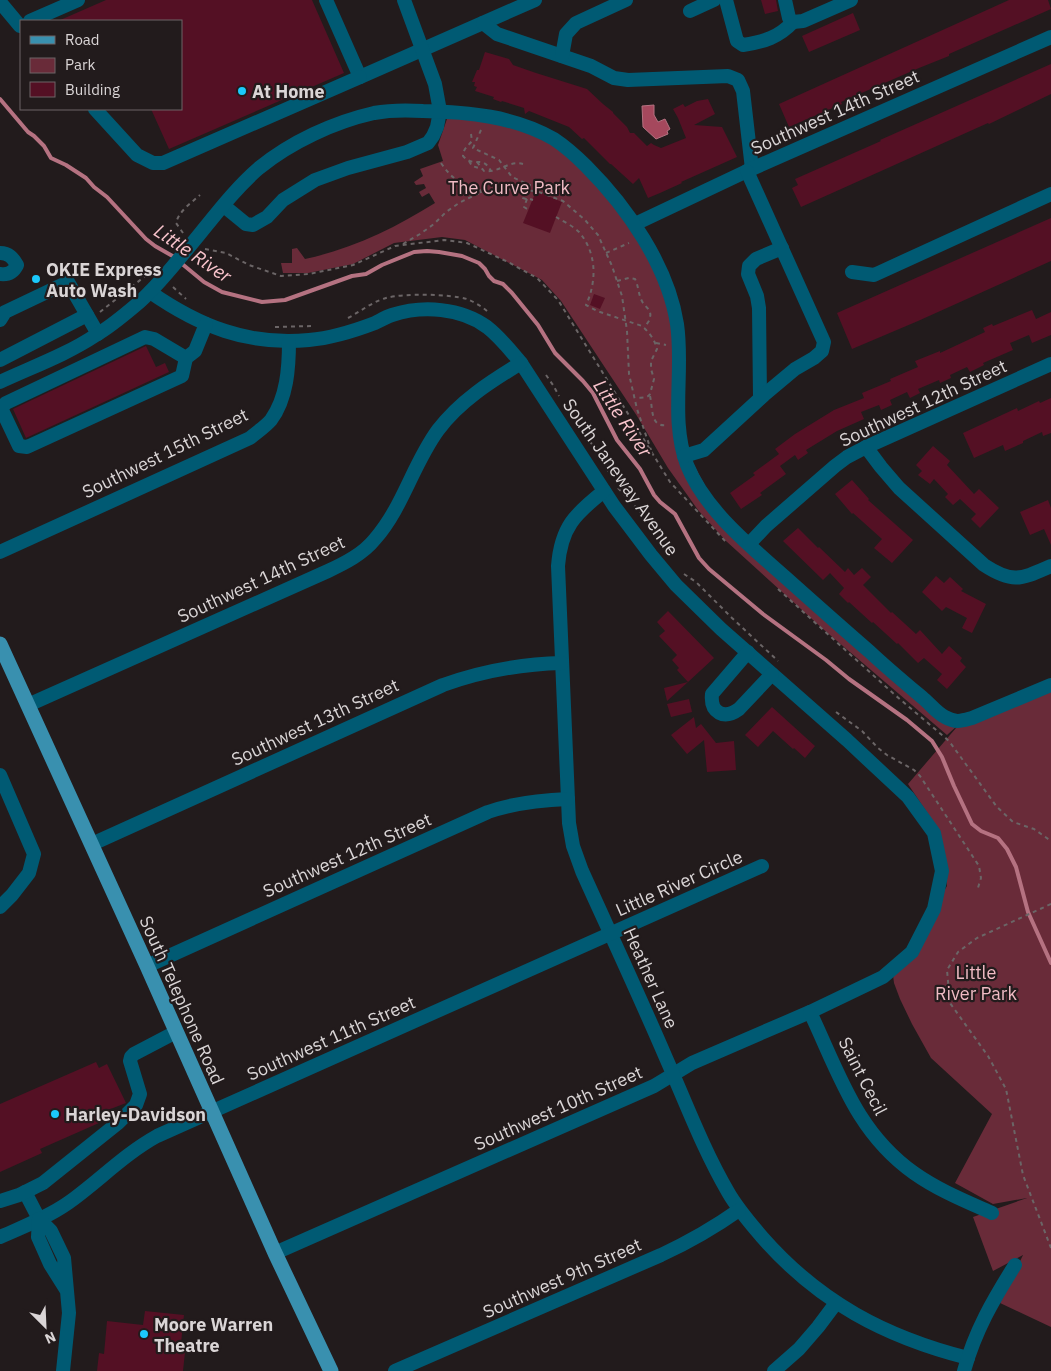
<svg xmlns="http://www.w3.org/2000/svg" width="1051" height="1371" font-family="'IBM Plex Sans',sans-serif">
<style>
.green{fill:#692b39}
.water{fill:#a5485d;stroke:#b57281}
.lines{fill:none;stroke-linecap:round;stroke-linejoin:round}
.stream{stroke:#b57281;stroke-width:4}
.building{fill:#541024}
.path{stroke:#6b6566;stroke-width:2;stroke-dasharray:4 4;stroke-linecap:butt}
.minor{stroke:#005a73;stroke-width:14}
.major{stroke:#3990af;stroke-width:15}
.poi-dot{fill:#1bc9fc;stroke:#221b1c;stroke-width:2}
.labels{text-anchor:middle;dominant-baseline:central;stroke-width:4.5;stroke-linejoin:round;paint-order:stroke}
.poi-label{font-size:18px;font-weight:bold;fill:#dad5d6;stroke:#221b1c;text-anchor:start}
.street-label{font-size:18px;fill:#dad5d6;stroke:#221b1c}
.park-label{font-size:18px;fill:#f0bbc4;stroke:#221b1c}
.water-label{font-size:19px;font-style:italic;fill:#f9c4cc;stroke:#221b1c}
</style>
<rect width="100%" height="100%" fill="#221b1c"/>
<!-- green -->
<g class="green">
<path d="M506,117L516,118L609,185L671,299L684,436L692,461L711,497L731,526L958,725L947,735L823,629L726,541L698,510L668,468L637,416L561,301L542,280L465,240L442,237L394,243L353,264L308,273H283L281,263H292V249L297,248L305,259C352,249 395,228 435,203L429,193L422,197L419,192L426,188L424,184L416,185L414,182L423,176L420,169L443,161L438,145L447,119Z"/>
<path d="M1051,690V1327L1000,1303L1023,1255L993,1271L973,1217L1027,1198L993,1204L955,1183L992,1114L931,1058L912,1024L900,999L894,983L893,975L947,886L940,832L908,784L956,728Z"/>
</g>
<!-- water -->
<path class="water" d="M654,105V115L658,122L665,119L670,129L667,131L668,134L656,139L643,127L642,106Z"/>
<g class="lines">
<!-- stream -->
<g class="stream">
<path d="M0,99L28,132L34,136L44,146L51,158L66,165L86,178L94,187L107,197L146,239L155,246L176,258"/>
<path d="M181,263L204,282L222,292L262,302L285,300L352,276L366,274L382,265L414,252L427,251L439,252L462,256L479,263L485,269L489,276L494,281L503,284L512,293L538,325L555,353L583,381L593,393L617,440L640,469L654,495L660,502L675,514L699,558L709,569L763,614L826,660L849,679L907,720L932,741L942,757L954,786L972,824L981,831L998,838L1007,849L1016,867L1028,912L1051,963"/>
</g>
</g>
<!-- building -->
<g class="building">
<path d="M106,0H312L344,73L169,149L151,109H181V21H58Z"/>
<path d="M761,0H776L778,11L765,14Z"/>
<path d="M1009,0H1048L1051,9L949,54V56L919,68L841,102L842,104L789,127L779,104Z"/>
<path d="M853,13L860,30L809,52L802,36Z"/>
<path d="M485,52L509,59L513,65L536,73L587,89L603,104L613,112V113L627,127L630,133H634L647,146L651,143L654,145L661,148L686,138L678,118L673,109L683,104L685,107L697,101L708,99L715,114L694,125L722,127L737,157L681,182L682,183L660,193L648,198L639,178L633,184L611,164H610L584,138L582,139L569,127L529,111L525,114L524,108L502,101L501,102L493,99L494,97L475,91L477,87L474,86L475,82H472L477,70H479Z"/>
<path d="M1051,64V94L989,124L988,123L801,207L792,188L798,185L795,179L881,141L880,140Z"/>
<path d="M536,191L562,202L550,233L523,223Z"/>
<path d="M1051,218V261L918,321L852,349L837,313Z"/>
<path d="M594,294L605,298L600,309L590,305Z"/>
<path d="M1032,310L1036,319L1051,312V335L1032,343L1029,335L1010,343L1013,350L983,363L984,365L970,372L967,367L950,375L951,378L940,383L939,380L918,389L920,393L910,398L907,392L890,400L892,405L881,410L879,405L861,412L864,419L837,431L806,450L808,453L798,460L795,455L780,466L786,474L760,493L762,495L741,509L730,493L755,475L753,473L779,454L775,449L795,434L834,410L864,398L862,393L891,381L890,379L918,367L915,361L940,351V353L985,332L983,328L992,324L993,326Z"/>
<path d="M146,346L156,367L165,363L169,372L26,438L13,409Z"/>
<path d="M1051,398V433L1043,436L1042,432L1023,441V443L1005,451L1003,445L974,458L963,433L1017,408L1018,411L1039,401L1040,403Z"/>
<path d="M933,446L950,461L947,465L974,494L979,489L999,508L980,528L971,519L976,514L960,499L953,505L945,497L948,494L934,479L930,484L918,475L922,471L916,465Z"/>
<path d="M852,480L869,499L868,500L913,540L892,563L874,548L882,539L853,513L852,514L835,494Z"/>
<path d="M1048,500L1051,508V545L1044,529L1030,535L1020,512Z"/>
<path d="M798,528L818,548L819,547L845,572L848,568L854,575L862,568L871,577L863,585L891,613L892,612L916,634L920,630L942,654L949,646L962,658L960,661L966,667L947,689L937,680L942,674L924,658L918,663L898,643L897,644L873,622L872,623L849,602L848,603L839,594L844,588L830,573L823,580L783,541Z"/>
<path d="M936,576L944,583L950,577L963,589L961,591L986,604L972,633L962,628L967,618L946,607L942,611L922,592Z"/>
<path d="M668,611L714,658L688,682L677,670L679,668L672,660L677,655L659,636L665,631L657,622Z"/>
<path d="M688,682L667,701L664,688Z"/>
<path d="M689,699L692,712L671,717L667,704Z"/>
<path d="M772,707L815,746L805,758L794,748L793,749L773,731L758,747L745,735Z"/>
<path d="M694,717L696,728L701,724L716,743L734,741L736,770L707,772L704,740L687,754L671,735Z"/>
<path d="M96,1062L99,1068L107,1064L126,1103L108,1110L112,1117L108,1119L40,1149L42,1153L0,1172V1104Z"/>
<path d="M145,1311L184,1315L181,1343H186L183,1371H97L99,1353L104,1354L107,1321L143,1325Z"/>
</g>
<g class="lines">
<!-- path -->
<g class="path">
<path d="M481,130L473,148L499,160L512,177L530,185L523,198L529,200L530,199L533,200"/>
<path d="M471,134L472,141C468,146 463,149 463,156C475,169 482,154 491,171"/>
<path d="M469,161L472,166L482,169"/>
<path d="M477,162L484,171C500,173 508,160 523,164"/>
<path d="M441,163C451,178 462,186 480,190L481,193"/>
<path d="M527,199L524,207L529,210"/>
<path d="M556,217C563,221 573,226 579,232C597,253 597,281 586,305L597,311L642,326C649,332 655,340 657,349L651,361V369L654,379L650,394C647,399 641,397 636,398"/>
<path d="M183,233L176,223C179,211 191,203 200,195"/>
<path d="M403,244L420,234L434,224L446,212L459,203L477,194L499,189L536,191L563,201L585,220L598,235L612,266L622,296L627,331L629,374L637,409L651,450"/>
<path d="M205,249L226,253L249,265L281,276L309,274L353,265L395,246L444,240L467,243L508,262L537,278L558,300L670,482L726,542"/>
<path d="M606,253L629,243"/>
<path d="M617,281L629,278L635,279C639,287 638,295 643,303C646,307 652,311 650,317C650,321 646,325 644,327"/>
<path d="M173,287L186,299"/>
<path d="M100,312L149,273"/>
<path d="M348,318C361,311 372,302 386,298C404,293 449,294 467,299C474,302 481,306 487,311"/>
<path d="M275,327L312,326"/>
<path d="M656,343L666,345"/>
<path d="M546,375L553,385L559,396"/>
<path d="M650,396C653,408 650,427 666,425"/>
<path d="M584,435L599,452L610,475"/>
<path d="M618,488L645,517L661,545"/>
<path d="M684,574L696,582L732,618L778,661"/>
<path d="M778,589L895,695L949,741L997,807L1013,822L1034,829L1051,841"/>
<path d="M836,712L862,731L878,748L887,755L914,770L920,776L979,866L981,878L977,891"/>
<path d="M1051,904L977,938L958,952L947,970L950,1003L988,1056L1006,1089L1023,1175L1051,1248"/>
</g>
<!-- minor -->
<g class="minor">
<path d="M326,0L360,77L535,0"/>
<path d="M726,0L737,41L743,45C764,42 779,37 793,22"/>
<path d="M785,0L789,18L793,22L803,21L851,0"/>
<path d="M0,2L20,26L21,25"/>
<path d="M690,11L714,0"/>
<path d="M30,21L78,0"/>
<path d="M483,23L497,34L591,66L614,78L628,80L728,76L738,80L743,91L752,169"/>
<path d="M562,56L566,34L576,23L626,0"/>
<path d="M95,109L137,155L153,163H163L360,77"/>
<path d="M224,206L246,224L253,225L267,217L283,200L315,180L348,168L407,152L428,143L433,136L437,127L440,111L435,84L404,0"/>
<path d="M635,224L747,171L1051,37"/>
<path d="M0,253C9,253 13,258 17,265C13,273 8,275 0,274"/>
<path d="M852,272L874,275L1051,194"/>
<path d="M150,292C199,326 248,346 309,340C332,338 354,331 375,323C381,320 386,317 392,315C423,305 461,308 487,327C500,337 511,351 521,363L614,506L651,555L676,585L721,629L847,740L908,797L934,833L942,871L934,909L912,952L883,977L810,1012L692,1063L654,1086L275,1253"/>
<path d="M0,320L5,312L68,282L98,334"/>
<path d="M186,358L182,376L27,447L19,446L1,408L6,403L145,337L154,339L186,358L195,351L206,324"/>
<path d="M0,360L87,315"/>
<path d="M0,382C32,367 66,355 96,335C110,327 123,316 136,305C154,290 169,271 184,253C208,225 231,192 259,168C291,142 334,122 374,113C390,110 407,110 423,111C468,112 514,116 554,139C566,147 576,156 586,166C627,207 668,266 677,324C684,371 670,420 687,465C705,510 750,546 785,577C813,602 841,627 870,652C887,668 905,683 924,699C930,704 937,713 945,717C956,723 961,721 972,718L1051,685"/>
<path d="M760,398L759,308L757,296L748,274L749,266L756,259L782,248"/>
<path d="M866,447L881,467L899,488L984,565C1013,584 1021,579 1051,566"/>
<path d="M684,456L704,450L764,395L795,369L814,358L822,351L824,342L747,171"/>
<path d="M604,491C575,514 561,527 558,566L569,823L573,846L582,871C610,933 639,995 666,1058C686,1103 703,1149 728,1192C737,1208 750,1223 762,1237C819,1302 885,1337 968,1358"/>
<path d="M749,544L766,526L835,466L847,457L866,447L1051,364"/>
<path d="M0,552L250,438C257,432 265,427 271,420C287,398 289,368 289,341"/>
<path d="M748,652L712,694C710,713 724,720 739,709L772,674"/>
<path d="M28,705L328,571C345,563 363,554 375,539C403,507 413,464 438,430C460,401 490,382 521,363"/>
<path d="M0,775L34,854L29,873L12,895L0,907"/>
<path d="M92,844L443,685C482,671 521,664 562,663"/>
<path d="M147,966L488,812C514,803 541,800 568,799"/>
<path d="M810,1012C839,1073 856,1132 914,1173C938,1190 965,1201 992,1213"/>
<path d="M25,1192L39,1219"/>
<path d="M0,1201L19,1195L43,1183L118,1123L136,1105L140,1094L130,1061L131,1057L134,1054L176,1032"/>
<path d="M0,1237C23,1227 48,1217 68,1203C99,1181 123,1155 157,1136L762,866"/>
<path d="M63,1371L69,1313L64,1258L51,1231L39,1219L38,1237L50,1264L67,1291"/>
<path d="M395,1371L661,1255C689,1242 715,1227 739,1210"/>
<path d="M774,1371L799,1349L818,1327L836,1303"/>
<path d="M964,1371C975,1331 993,1300 1015,1265"/>
</g>
<!-- major -->
<path class="major" d="M0,644L147,966L275,1253L331,1371"/>
</g>
<!-- markers -->
<g class="poi-dot">
<circle cx="242" cy="91" r="5"/>
<circle cx="36" cy="279" r="5"/>
<circle cx="55" cy="1114" r="5"/>
<circle cx="144" cy="1334" r="5"/>
</g>
<g class="labels">
<!-- poi labels -->
<g class="poi-label">
<text x="252" y="91">At Home</text>
<text x="46" y="269">OKIE Express<tspan x="46" dy="21">Auto Wash</tspan></text>
<text x="65" y="1114">Harley-Davidson</text>
<text x="154" y="1324">Moore Warren<tspan x="154" dy="21">Theatre</tspan></text>
</g>
<!-- street labels -->
<g class="street-label">
<text transform="translate(835 112) rotate(-24)">Southwest 14th Street</text>
<text transform="translate(923 403) rotate(-25)">Southwest 12th Street</text>
<text transform="translate(165 453) rotate(-26)">Southwest 15th Street</text>
<text transform="translate(621 477) rotate(55)">South Janeway Avenue</text>
<text transform="translate(261 579) rotate(-25)">Southwest 14th Street</text>
<text transform="translate(315 722) rotate(-25)">Southwest 13th Street</text>
<text transform="translate(347 855) rotate(-24)">Southwest 12th Street</text>
<text transform="translate(679 883) rotate(-24)">Little River Circle</text>
<text transform="translate(651 978) rotate(66)">Heather Lane</text>
<text transform="translate(182 1000) rotate(66)">South Telephone Road</text>
<text transform="translate(331 1038) rotate(-24)">Southwest 11th Street</text>
<text transform="translate(863 1076) rotate(63)">Saint Cecil</text>
<text transform="translate(558 1108) rotate(-24)">Southwest 10th Street</text>
<text transform="translate(562 1278) rotate(-24)">Southwest 9th Street</text>
</g>
<!-- park labels -->
<g class="park-label">
<text x="509" y="187">The Curve Park</text>
<text x="976" y="972">Little<tspan x="976" dy="21">River Park</tspan></text>
</g>
<!-- water labels -->
<g class="water-label">
<text transform="translate(193 253) rotate(34)">Little River</text>
<text transform="translate(623 418) rotate(56)">Little River</text>
</g>
</g>
<!-- legend -->
<rect x="20" y="20" width="162" height="90" fill="#221b1c" stroke="#6c6566"/>
<rect x="30" y="36" width="25" height="8" fill="#3990af" stroke="#6c6566"/>
<text x="65" y="45" font-size="15" fill="#dad5d6">Road</text>
<rect x="30" y="58" width="25" height="15" fill="#692b39" stroke="#6c6566"/>
<text x="65" y="70" font-size="15" fill="#dad5d6">Park</text>
<rect x="30" y="82" width="25" height="15" fill="#541024" stroke="#6c6566"/>
<text x="65" y="95" font-size="15" fill="#dad5d6">Building</text>
<!-- north arrow -->
<g transform="translate(45 1326) rotate(156)" stroke="#221b1c" stroke-width="4" paint-order="stroke">
<path d="M0-4L9 19L0 12L-9 19Z" fill="#dad5d6"/>
<text y="-8" font-size="14" font-weight="bold" text-anchor="middle" fill="#dad5d6">N</text>
</g>
</svg>
